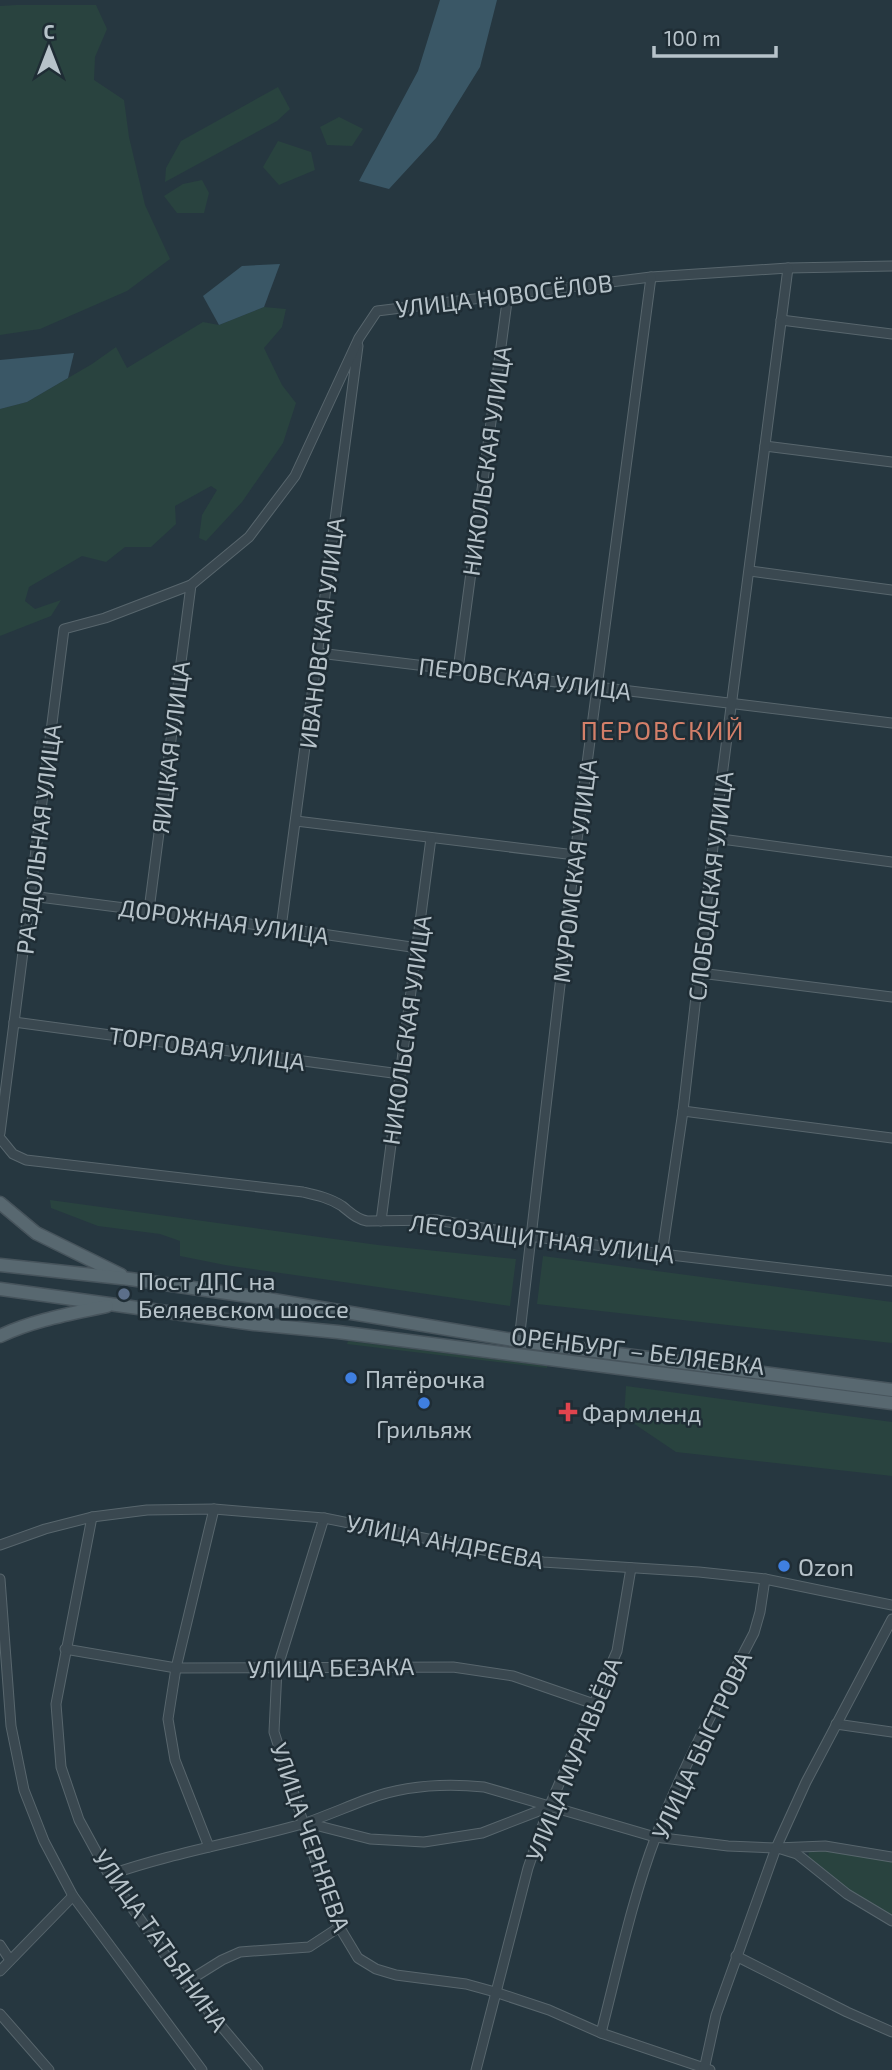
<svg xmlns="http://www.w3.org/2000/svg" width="892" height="2070" font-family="'Exo 2',sans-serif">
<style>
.green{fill:#29433f}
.water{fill:#3a5766}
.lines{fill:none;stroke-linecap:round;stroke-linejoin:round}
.minor-casing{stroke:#58666d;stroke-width:11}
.major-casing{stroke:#47545c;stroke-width:15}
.minor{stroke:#3a4850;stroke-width:9}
.major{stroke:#586870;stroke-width:12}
.service-dot{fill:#5c6f8a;stroke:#1f2d35;stroke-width:2.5}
.shop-dot{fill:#3f7fe0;stroke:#1f2d35;stroke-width:2.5}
.health-dot{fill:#e0444e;stroke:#1f2d35;stroke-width:2.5}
.labels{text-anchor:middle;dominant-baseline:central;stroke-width:5;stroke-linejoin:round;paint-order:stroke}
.street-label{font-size:24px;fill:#b7c3ca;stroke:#1f2d35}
.poi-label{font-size:24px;fill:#b7c3ca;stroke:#1f2d35;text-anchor:start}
.neighbourhood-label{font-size:26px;letter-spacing:2px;fill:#d37f69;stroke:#1f2d35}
</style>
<rect width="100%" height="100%" fill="#263740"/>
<!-- green -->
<g class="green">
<path d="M16,5H96L107,29L95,57L94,80L124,100L129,137L145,205L170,259L127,291L40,329L0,335V6Z"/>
<path d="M278,87L290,109L277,121L165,182L166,168L181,141Z"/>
<path d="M339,117L363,129L352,146L327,145L320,127Z"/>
<path d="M278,141L311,152L315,170L279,185L263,167Z"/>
<path d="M202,180L209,193L204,213H177L164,196L183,184Z"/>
<path d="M264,307L286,309L282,327L264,348L282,385L296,403L283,443L242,502L206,541L199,538L202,515L217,490L211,486L175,506L176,524L151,547H125L106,562L82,556L29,587L25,601L35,609L61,600L51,616L0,636V409L27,402L92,364L116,347L127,368L203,322L219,325Z"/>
<path d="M50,1200L378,1245L516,1259L510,1306L225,1265L180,1256V1241L160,1234L98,1226L51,1208Z"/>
<path d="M543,1256L892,1302V1343L537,1304Z"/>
<path d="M348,1341L547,1366V1368L347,1344Z"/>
<path d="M626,1386L892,1422V1476L676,1452L624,1417Z"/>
<path d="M813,1850L841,1851L892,1860V1916L848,1889L808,1857L809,1852Z"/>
</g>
<!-- water -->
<g class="water">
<path d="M440,0H497L480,67L436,138L389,189L359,181L418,71Z"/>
<path d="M280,264L264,307L219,325L203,296L242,266Z"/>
<path d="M74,353L68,378L27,402L0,409V360Z"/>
</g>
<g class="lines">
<defs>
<g id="minor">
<path d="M781,320L892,334"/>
<path d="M765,446L892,462"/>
<path d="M750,571L892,590"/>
<path d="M319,653L892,723"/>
<path d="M458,670L508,294"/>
<path d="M296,821L575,855"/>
<path d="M714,838L892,862"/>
<path d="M31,896L281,928L418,948"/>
<path d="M149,910L191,585"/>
<path d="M281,928L358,346"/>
<path d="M700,973L892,997"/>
<path d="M14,1022L400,1074"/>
<path d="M683,1111L892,1138"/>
<path d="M0,1133L64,629L105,618L191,585L249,537L295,476L359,338L377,311L651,277L788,268L892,266"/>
<path d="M0,1138L13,1154L26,1160L303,1192C316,1195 330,1198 342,1206C350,1212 356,1219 367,1221L437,1220L529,1236L662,1254L892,1281"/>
<path d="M381,1221L431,838"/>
<path d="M662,1254L683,1111L714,838L788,268"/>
<path d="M519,1341L575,855L651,277"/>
<path d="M92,1517L56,1704L61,1767L79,1820L109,1875L185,1983L258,2070"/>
<path d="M324,1518L277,1669L274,1732L334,1918L358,1958L376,1969L396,1975L466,1984L495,1992L549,2010L601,2033L710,2070"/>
<path d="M0,1545L45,1529L92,1517L147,1510L214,1509L324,1518L543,1562L699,1572L765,1579L892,1605"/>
<path d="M0,1579L11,1726L24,1790L44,1841L73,1896L202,2070"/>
<path d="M65,1649L176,1668L453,1667L513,1676L594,1704"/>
<path d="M836,1724L892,1732"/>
<path d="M307,1823L370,1839L424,1842L482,1833L549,1807"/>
<path d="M209,1847L175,1760L168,1719L176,1668L214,1509"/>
<path d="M781,1849L797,1854L847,1894L892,1921"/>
<path d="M109,1875C172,1853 238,1842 302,1824C324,1817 346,1807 368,1799C406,1785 444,1783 484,1787L655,1837L728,1846L776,1848L825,1846L892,1857"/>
<path d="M0,1945L10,1960"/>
<path d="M736,1956L847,2012L892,2032"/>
<path d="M0,1971L73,1896"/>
<path d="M185,1983L222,1960L240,1952L309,1947L338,1928"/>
<path d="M0,2014L49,2070"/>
<path d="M601,2033C618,1967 632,1899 656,1836C683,1766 719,1700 754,1633L760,1612L765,1579"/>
<path d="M476,2070L528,1868L549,1807L617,1651L631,1568"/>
<path d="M704,2070L716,2015L776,1848L806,1782L892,1619"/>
</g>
<g id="major">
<path d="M0,1203L36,1233L121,1275"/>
<path d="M0,1265L130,1279L255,1297L519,1341L892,1390"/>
<path d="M0,1289L254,1324L338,1332L892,1403"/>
<path d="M0,1336C34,1320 70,1314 107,1306"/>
</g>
</defs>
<!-- minor casing -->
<use href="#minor" class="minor-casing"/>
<!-- major casing -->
<use href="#major" class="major-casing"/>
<!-- minor -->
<use href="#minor" class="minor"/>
<!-- major -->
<use href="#major" class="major"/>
</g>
<!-- markers -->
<circle class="service-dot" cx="124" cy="1294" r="7"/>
<g class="shop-dot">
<circle cx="351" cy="1378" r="7"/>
<circle cx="424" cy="1403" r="7"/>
<circle cx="784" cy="1566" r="7"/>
</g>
<path class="health-dot" d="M564.5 1401.5h7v7h7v7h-7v7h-7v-7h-7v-7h7z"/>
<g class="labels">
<!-- street labels -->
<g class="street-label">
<text transform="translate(504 295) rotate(-7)">УЛИЦА НОВОСЁЛОВ</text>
<text transform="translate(486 461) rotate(-82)">НИКОЛЬСКАЯ УЛИЦА</text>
<text transform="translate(321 633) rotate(-83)">ИВАНОВСКАЯ УЛИЦА</text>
<text transform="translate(525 678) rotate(7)">ПЕРОВСКАЯ УЛИЦА</text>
<text transform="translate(170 747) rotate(-83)">ЯИЦКАЯ УЛИЦА</text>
<text transform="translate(38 839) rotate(-83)">РАЗДОЛЬНАЯ УЛИЦА</text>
<text transform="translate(574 871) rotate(-83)">МУРОМСКАЯ УЛИЦА</text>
<text transform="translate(710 886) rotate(-83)">СЛОБОДСКАЯ УЛИЦА</text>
<text transform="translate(224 921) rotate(8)">ДОРОЖНАЯ УЛИЦА</text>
<text transform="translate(406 1030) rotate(-82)">НИКОЛЬСКАЯ УЛИЦА</text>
<text transform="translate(207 1048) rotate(8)">ТОРГОВАЯ УЛИЦА</text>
<text transform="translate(542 1238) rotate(7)">ЛЕСОЗАЩИТНАЯ УЛИЦА</text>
<text transform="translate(638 1350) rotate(7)">ОРЕНБУРГ – БЕЛЯЕВКА</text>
<text transform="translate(445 1541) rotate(11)">УЛИЦА АНДРЕЕВА</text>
<text transform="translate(331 1667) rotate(-1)">УЛИЦА БЕЗАКА</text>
<text transform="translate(701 1745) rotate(-65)">УЛИЦА БЫСТРОВА</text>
<text transform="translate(573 1759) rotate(-68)">УЛИЦА МУРАВЬЁВА</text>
<text transform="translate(311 1837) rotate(71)">УЛИЦА ЧЕРНЯЕВА</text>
<text transform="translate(161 1940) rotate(55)">УЛИЦА ТАТЬЯНИНА</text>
</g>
<!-- poi labels -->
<g class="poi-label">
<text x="138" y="1280">Пост ДПС на<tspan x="138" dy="28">Беляевском шоссе</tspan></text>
<text x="365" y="1378">Пятёрочка</text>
<text x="582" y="1412">Фармленд</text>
<text x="424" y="1428" text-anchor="middle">Грильяж</text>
<text x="798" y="1566">Ozon</text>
</g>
<!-- neighbourhood labels -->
<g class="neighbourhood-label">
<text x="663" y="729">ПЕРОВСКИЙ</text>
</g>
</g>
<!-- north arrow -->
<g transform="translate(49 49)" stroke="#1f2d35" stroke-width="5" paint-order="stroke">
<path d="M0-5L12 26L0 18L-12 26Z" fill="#b7c3ca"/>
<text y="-10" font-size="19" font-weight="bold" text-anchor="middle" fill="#b7c3ca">С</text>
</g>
<!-- scale -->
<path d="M654 46v10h122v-10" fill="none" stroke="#b7c3ca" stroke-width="3.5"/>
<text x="664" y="46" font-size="21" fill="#b7c3ca" stroke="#1f2d35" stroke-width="5" paint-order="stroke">100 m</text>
</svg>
